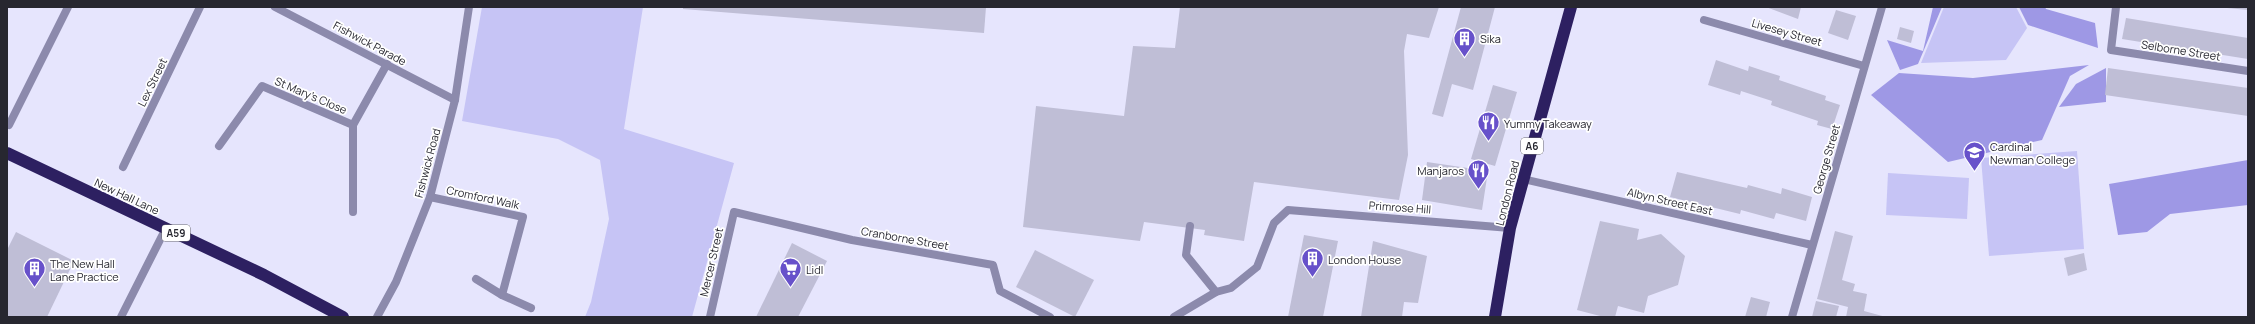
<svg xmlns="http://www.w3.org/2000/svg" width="2255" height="324" font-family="Manrope,sans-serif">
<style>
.green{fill:#c6c4f5}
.forest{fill:#9e98e5}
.building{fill:#bfbed6}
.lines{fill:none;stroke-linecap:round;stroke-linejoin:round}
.street{stroke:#8c8aac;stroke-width:8}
.highway{stroke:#2d2061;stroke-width:12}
.labels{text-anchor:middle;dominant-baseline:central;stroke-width:3.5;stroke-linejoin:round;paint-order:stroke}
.shield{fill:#fff;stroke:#68686e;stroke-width:1}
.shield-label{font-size:10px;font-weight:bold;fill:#272730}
.street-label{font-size:11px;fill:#272730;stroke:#fff}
.poi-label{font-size:11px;fill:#272730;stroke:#fff;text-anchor:start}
</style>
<rect width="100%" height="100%" fill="#e6e5fd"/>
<!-- green -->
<g class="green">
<path d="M482,7H643L624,129L734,163L692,317H585L591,302L609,219L600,160L558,139L462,121Z"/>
<path d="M1944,7H2016L2027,28L2006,60L1921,63Z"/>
<path d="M2077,151L2084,249L1989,256L1981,158Z"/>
<path d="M1888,173L1969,178L1967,219L1886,215Z"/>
</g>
<!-- forest -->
<g class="forest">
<path d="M1933,7H1942L1918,64L1900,70L1887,40L1923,51Z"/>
<path d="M2019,7H2045L2046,9L2095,23L2098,48L2028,25Z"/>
<path d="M2089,65L2070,76L2042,140L1948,162L1871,95L1899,73L1973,78Z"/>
<path d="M2106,68V102L2059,107L2076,84Z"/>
<path d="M2248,160V205L2170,214L2147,232L2118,235L2109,184Z"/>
</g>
<!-- building -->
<g class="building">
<path d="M683,7H986L984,33L683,9Z"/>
<path d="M1180,7H1439L1429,38L1407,34L1404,51L1408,155L1399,200L1254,182L1244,241L1204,235L1205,230L1144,222L1140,241L1023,227L1036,106L1124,116L1133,46L1175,48Z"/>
<path d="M1461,7H1495L1473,90L1452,84L1443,117L1432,114Z"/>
<path d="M1766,7H1801L1798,19Z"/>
<path d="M2227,7H2248V10L2227,8Z"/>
<path d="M1836,10L1856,16L1848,40L1828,33Z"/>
<path d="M2126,18L2248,38V59L2122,39Z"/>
<path d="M1900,27L1914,31L1911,43L1897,39Z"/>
<path d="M1716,60L1748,71L1749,66L1764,71L1780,76L1779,80L1826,96L1825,100L1840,105L1832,129L1817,125L1818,121L1771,105L1772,101L1741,91L1740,95L1708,85Z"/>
<path d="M2108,68L2248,88V116L2105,95Z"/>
<path d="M1493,85L1517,92L1495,166L1471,159Z"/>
<path d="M1427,162L1488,171L1482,210L1422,200Z"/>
<path d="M1677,172L1747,188L1748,185L1781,194L1782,188L1812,197L1806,221L1776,213L1774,219L1741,210L1740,214L1670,197Z"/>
<path d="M1600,221L1639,229L1637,240L1661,234L1685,256L1678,285L1648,296L1644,313L1618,306L1615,317H1604L1577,310Z"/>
<path d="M1835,231L1853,236L1842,280L1855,284L1853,291L1867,294L1864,311L1886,317H1846L1848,307L1817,299Z"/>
<path d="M16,232L74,261L47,317H7V250Z"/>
<path d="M1304,235L1338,241L1323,317H1288Z"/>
<path d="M1373,241L1427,256L1418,303L1404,302L1402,317H1361Z"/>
<path d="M792,243L827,261L798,317H756Z"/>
<path d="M1035,250L1094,280L1075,317L1016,287Z"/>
<path d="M2084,253L2087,270L2068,276L2064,258Z"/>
<path d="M1751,297L1770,302L1766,317H1745Z"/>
<path d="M1816,301L1839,306L1836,317H1812Z"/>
</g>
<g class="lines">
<!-- street -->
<g class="street">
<path d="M275,7L455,100"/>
<path d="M2116,7L2111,50L2248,71"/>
<path d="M1704,20L1864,66"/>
<path d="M9,125L68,7"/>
<path d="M219,146L262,86L353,125"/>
<path d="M123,167L200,7"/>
<path d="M1523,179L1812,245"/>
<path d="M430,197L523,217L502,295L476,279"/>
<path d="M353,212V125L387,64"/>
<path d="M1190,226L1186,255L1216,292"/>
<path d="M502,295L531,308"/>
<path d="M121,317L166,228"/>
<path d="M377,317L396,282L430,197L455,100L469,7"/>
<path d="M710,317L734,212L852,240L993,265L1000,291L1050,317"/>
<path d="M1174,317L1216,292L1231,288L1257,267L1274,223L1288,210L1510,228"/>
<path d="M1792,317L1882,7"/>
</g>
<!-- highway -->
<g class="highway">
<path d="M7,153L264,275L343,317"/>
<path d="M1495,317L1510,228L1571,7"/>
</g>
</g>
<!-- icons -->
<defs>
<symbol id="building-pin" viewBox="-11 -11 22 30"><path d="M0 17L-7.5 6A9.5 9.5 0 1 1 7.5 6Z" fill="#6751ca" stroke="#fff"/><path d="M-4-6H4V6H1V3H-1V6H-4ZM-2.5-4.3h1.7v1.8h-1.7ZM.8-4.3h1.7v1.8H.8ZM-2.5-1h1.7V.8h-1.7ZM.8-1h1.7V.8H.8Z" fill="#fff"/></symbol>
<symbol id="restaurant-pin" viewBox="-11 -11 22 30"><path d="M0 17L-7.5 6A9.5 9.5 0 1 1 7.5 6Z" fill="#6751ca" stroke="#fff"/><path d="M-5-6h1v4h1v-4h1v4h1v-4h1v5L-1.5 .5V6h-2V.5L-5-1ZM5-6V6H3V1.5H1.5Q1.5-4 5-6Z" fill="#fff"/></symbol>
<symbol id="university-pin" viewBox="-11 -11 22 30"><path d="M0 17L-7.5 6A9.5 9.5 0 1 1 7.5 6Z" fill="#6751ca" stroke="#fff"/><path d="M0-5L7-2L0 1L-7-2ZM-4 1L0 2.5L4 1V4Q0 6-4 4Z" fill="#fff"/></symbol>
<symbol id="supermarket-pin" viewBox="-11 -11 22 30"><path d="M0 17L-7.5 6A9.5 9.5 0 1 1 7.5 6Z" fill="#6751ca" stroke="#fff"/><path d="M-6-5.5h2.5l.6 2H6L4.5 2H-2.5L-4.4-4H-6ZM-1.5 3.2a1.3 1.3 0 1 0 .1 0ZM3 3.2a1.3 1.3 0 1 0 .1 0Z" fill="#fff"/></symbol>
</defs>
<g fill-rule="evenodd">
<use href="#building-pin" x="1452" y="26" width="25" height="34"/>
<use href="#restaurant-pin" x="1476" y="110" width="25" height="34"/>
<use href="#university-pin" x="1962" y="140" width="25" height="34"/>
<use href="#restaurant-pin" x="1466" y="158" width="25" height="34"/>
<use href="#building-pin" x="1300" y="246" width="25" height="34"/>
<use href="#building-pin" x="22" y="256" width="25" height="34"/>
<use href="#supermarket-pin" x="778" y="256" width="25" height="34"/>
</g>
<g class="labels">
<!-- shield labels -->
<g class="shield">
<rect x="1521" y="138" width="22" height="16" rx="3"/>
<rect x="162" y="225" width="28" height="16" rx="3"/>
</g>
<g class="shield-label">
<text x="1532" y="146">A6</text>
<text x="176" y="233">A59</text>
</g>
<!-- street labels -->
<g class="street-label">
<text transform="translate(1787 32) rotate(16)">Livesey Street</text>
<text transform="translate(370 43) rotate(28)">Fishwick Parade</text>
<text transform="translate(2181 50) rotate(9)">Selborne Street</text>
<text transform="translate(152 82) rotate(-64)">Lex Street</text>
<text transform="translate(311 95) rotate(23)">St Mary's Close</text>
<text transform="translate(1826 159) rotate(-74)">George Street</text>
<text transform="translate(427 163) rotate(-75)">Fishwick Road</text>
<text transform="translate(1507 193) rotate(-76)">London Road</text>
<text transform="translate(127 196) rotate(25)">New Hall Lane</text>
<text transform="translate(483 197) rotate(12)">Cromford Walk</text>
<text transform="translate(1670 201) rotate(13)">Albyn Street East</text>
<text transform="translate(1400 207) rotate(4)">Primrose Hill</text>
<text transform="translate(905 238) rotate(10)">Cranborne Street</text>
<text transform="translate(711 262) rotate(-77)">Mercer Street</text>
</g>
<!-- poi labels -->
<g class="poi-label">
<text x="1480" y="38">Sika</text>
<text x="1504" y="123">Yummy Takeaway</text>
<text x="1990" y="146">Cardinal<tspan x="1990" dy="13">Newman College</tspan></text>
<text x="1464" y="170" text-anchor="end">Manjaros</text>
<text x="1328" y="259">London House</text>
<text x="50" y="263">The New Hall<tspan x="50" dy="13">Lane Practice</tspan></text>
<text x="806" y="269">Lidl</text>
</g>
</g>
<!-- border -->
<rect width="2255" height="324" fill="none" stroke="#272730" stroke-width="16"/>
</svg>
